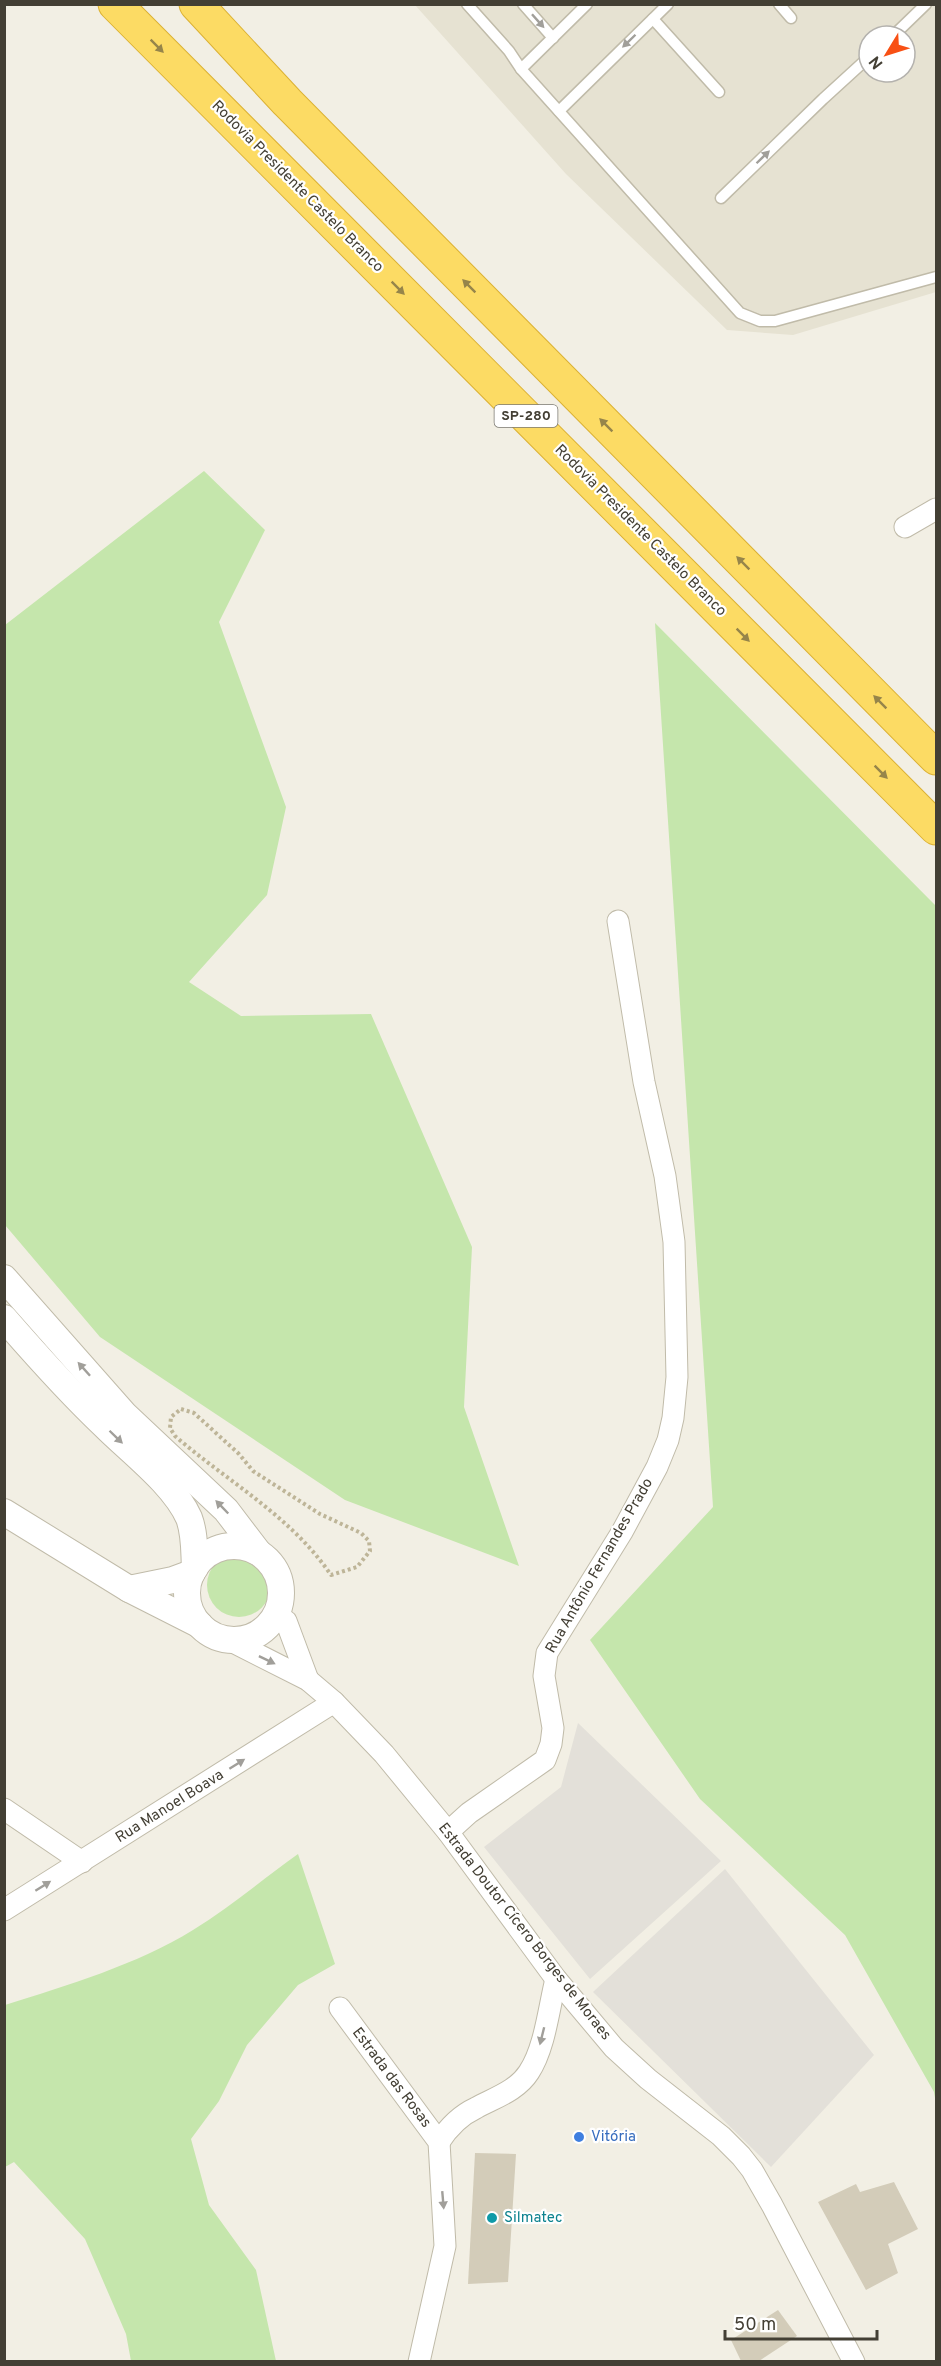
<svg xmlns="http://www.w3.org/2000/svg" width="941" height="2366" font-family="Overpass,sans-serif">
<style>
.residential{fill:#e6e2d2;fill-rule:evenodd}
.industrial{fill:#e3e0d9}
.green{fill:#c5e6ac}
.building{fill:#d3ccb9}
.lines{fill:none;stroke-linecap:round;stroke-linejoin:round}
.service-casing{stroke:#c0bba9;stroke-width:13}
.minor-casing{stroke:#c0bba9;stroke-width:23}
.tertiary-casing{stroke:#c0bba9;stroke-width:28}
.motorway-casing{stroke:#dbb134;stroke-width:35}
.path{stroke:#beb598;stroke-width:4;stroke-dasharray:3 3;stroke-linecap:butt}
.service{stroke:#fff;stroke-width:10}
.minor{stroke:#fff;stroke-width:21}
.tertiary{stroke:#fff;stroke-width:26}
.motorway{stroke:#fcdb64;stroke-width:33}
.oneway{fill:#a19f9a}
.oneway2{fill:#96854a}
.shop-dot{fill:#3f7fe0;stroke:#fff;stroke-width:2}
.culture-dot{fill:#0f9aa8;stroke:#fff;stroke-width:2}
.labels{text-anchor:middle;dominant-baseline:central;stroke-width:4.5;stroke-linejoin:round;paint-order:stroke}
.shield{fill:#fff;stroke:#7b7971;stroke-width:1.5}
.shield-label{font-size:14px;font-weight:bold;fill:#433f34}
.street-label{font-size:15px;fill:#433f34;stroke:#fff}
.shop-label{font-size:15px;fill:#366cbe;stroke:#fff;text-anchor:start}
.culture-label{font-size:15px;fill:#0d838f;stroke:#fff;text-anchor:start}
</style>
<rect width="100%" height="100%" fill="#f2efe4"/>
<!-- residential -->
<path class="residential" d="M415,5H936V292L793,335L727,330L566,174ZM869,36H905V72H869Z"/>
<!-- industrial -->
<g class="industrial">
<path d="M578,1723L721,1861L590,1979L484,1847L561,1787Z"/>
<path d="M725,1869L874,2055L771,2167L593,1992Z"/>
</g>
<!-- green -->
<g class="green">
<path d="M204,471L265,530L219,622L286,807L267,895L189,982L241,1016L371,1014L472,1247L464,1407L519,1566L345,1500L100,1337L5,1225V625Z"/>
<path d="M655,623L936,906V2104L934,2092L845,1935L700,1799L590,1640L713,1507Z"/>
<circle cx="239" cy="1585" r="32"/>
<path d="M298,1854L335,1964L298,1985L247,2045L219,2101L191,2139L209,2205L256,2270L276,2361H131L126,2334L85,2239L14,2162L5,2167V2005C68,1985 136,1965 193,1930C229,1908 263,1879 298,1854Z"/>
</g>
<!-- building -->
<g class="building">
<path d="M475,2153L516,2154L508,2282L468,2284Z"/>
<path d="M894,2182L918,2229L888,2244L898,2273L866,2290L818,2202L856,2184L860,2192Z"/>
<path d="M778,2310L797,2336L759,2361H741L731,2340Z"/>
</g>
<g class="lines">
<defs>
<g id="service">
<path d="M467,4L509,51L521,69L740,313L760,321H775L936,277"/>
<path d="M523,4L553,38"/>
<path d="M779,4L791,18"/>
<path d="M653,19L719,92"/>
<path d="M893,36L926,4"/>
<path d="M521,69L587,4"/>
<path d="M559,111L668,4"/>
<path d="M721,198L823,99L869,57"/>
</g>
<g id="minor">
<path d="M905,527L936,509"/>
<path d="M275,1615L286,1621L308,1680"/>
<path d="M227,1639L308,1680L334,1702L384,1754L448,1832L556,1979L614,2048L648,2079L721,2136L741,2156L752,2170L772,2205L854,2362"/>
<path d="M4,1809L82,1862"/>
<path d="M448,1832L469,1813L545,1760L551,1744L553,1728L544,1676L547,1653L622,1532L657,1467L668,1440L673,1418L677,1377L674,1242L665,1176L644,1082L618,921"/>
<path d="M4,1910L334,1702"/>
<path d="M340,2008L439,2142L445,2246L419,2362"/>
<path d="M439,2142C448,2128 461,2115 476,2108C494,2098 517,2091 529,2072C545,2048 549,2007 556,1979"/>
</g>
<g id="tertiary">
<path d="M4,1278L125,1415L226,1510L258,1552"/>
<path d="M4,1318C37,1356 69,1392 105,1426C131,1452 174,1484 189,1518C195,1534 194,1551 195,1568"/>
<path d="M4,1512L129,1589L200,1625"/>
<circle cx="234" cy="1593" r="47"/>
<path d="M129,1589L173,1580L192,1573"/>
</g>
<g id="motorway">
<path d="M115,4L936,828"/>
<path d="M196,4L287,102L936,758"/>
</g>
</defs>
<!-- service casing -->
<use href="#service" class="service-casing"/>
<!-- minor casing -->
<use href="#minor" class="minor-casing"/>
<!-- tertiary casing -->
<use href="#tertiary" class="tertiary-casing"/>
<!-- motorway casing -->
<use href="#motorway" class="motorway-casing"/>
<!-- path -->
<path class="path" d="M181,1409L194,1413L239,1454L253,1471L320,1514L361,1533L369,1541L370,1551L357,1567L331,1575C291,1516 228,1482 175,1436L170,1428L171,1417Z"/>
<!-- service -->
<use href="#service" class="service"/>
<!-- minor -->
<use href="#minor" class="minor"/>
<!-- tertiary -->
<use href="#tertiary" class="tertiary"/>
<!-- motorway -->
<use href="#motorway" class="motorway"/>
</g>
<!-- one-way arrows -->
<defs><path id="oneway-solid" d="M-6-.8H1V-3.2L6.5 0L1 3.2V.8H-6Z" transform="scale(1.5)"/></defs>
<g class="oneway">
<use href="#oneway-solid" transform="translate(538 21) rotate(48)"/>
<use href="#oneway-solid" transform="translate(629 41) rotate(136)"/>
<use href="#oneway-solid" transform="translate(763 157) rotate(-44)"/>
<use href="#oneway-solid" transform="translate(84 1369) rotate(-132)"/>
<use href="#oneway-solid" transform="translate(116 1437) rotate(44)"/>
<use href="#oneway-solid" transform="translate(222 1507) rotate(-134)"/>
<use href="#oneway-solid" transform="translate(267 1660) rotate(26)"/>
<use href="#oneway-solid" transform="translate(237 1764) rotate(-32)"/>
<use href="#oneway-solid" transform="translate(43 1886) rotate(-32)"/>
<use href="#oneway-solid" transform="translate(542 2036) rotate(104)"/>
<use href="#oneway-solid" transform="translate(443 2200) rotate(85)"/>
</g>
<g class="oneway2">
<use href="#oneway-solid" transform="translate(157 46) rotate(45)"/>
<use href="#oneway-solid" transform="translate(469 286) rotate(-135)"/>
<use href="#oneway-solid" transform="translate(398 288) rotate(45)"/>
<use href="#oneway-solid" transform="translate(606 425) rotate(-135)"/>
<use href="#oneway-solid" transform="translate(743 563) rotate(-135)"/>
<use href="#oneway-solid" transform="translate(743 635) rotate(45)"/>
<use href="#oneway-solid" transform="translate(880 702) rotate(-135)"/>
<use href="#oneway-solid" transform="translate(881 772) rotate(45)"/>
</g>
<!-- markers -->
<circle class="shop-dot" cx="579" cy="2137" r="6"/>
<circle class="culture-dot" cx="492" cy="2218" r="6"/>
<g class="labels">
<!-- shield labels -->
<rect class="shield" x="494.5" y="405" width="63" height="22" rx="4.5"/>
<g class="shield-label">
<text x="526" y="416">SP-280</text>
</g>
<!-- street labels -->
<g class="street-label">
<text transform="translate(297 187) rotate(45)">Rodovia Presidente Castelo Branco</text>
<text transform="translate(640 531) rotate(45)">Rodovia Presidente Castelo Branco</text>
<text transform="translate(600 1566) rotate(-60)">Rua Antônio Fernandes Prado</text>
<text transform="translate(170 1807) rotate(-32)">Rua Manoel Boava</text>
<text transform="translate(524 1932) rotate(52)">Estrada Doutor Cícero Borges de Moraes</text>
<text transform="translate(391 2078) rotate(53)">Estrada das Rosas</text>
</g>
<!-- shop labels -->
<g class="shop-label">
<text x="591" y="2137">Vitória</text>
</g>
<!-- culture labels -->
<g class="culture-label">
<text x="504" y="2218">Silmatec</text>
</g>
</g>
<!-- border -->
<rect width="941" height="2366" fill="none" stroke="#433f34" stroke-width="12"/>
<!-- north arrow -->
<g transform="translate(887 54) rotate(232)"><circle r="28" fill="#ffffff" stroke="#b4b2ae" stroke-width="1.5"/>
<path d="M0-4.5L10 22L0 15L-10 22Z" fill="#f85014"/>
<text y="-9" font-size="16" font-weight="bold" text-anchor="middle" fill="#433f34">N</text>
</g>
<!-- scale -->
<path d="M725 2330v9h152v-9" fill="none" stroke="#433f34" stroke-width="3"/>
<text x="734" y="2330" font-size="18" fill="#433f34" stroke="#ffffff" stroke-width="4.5" paint-order="stroke">50 m</text>
</svg>
